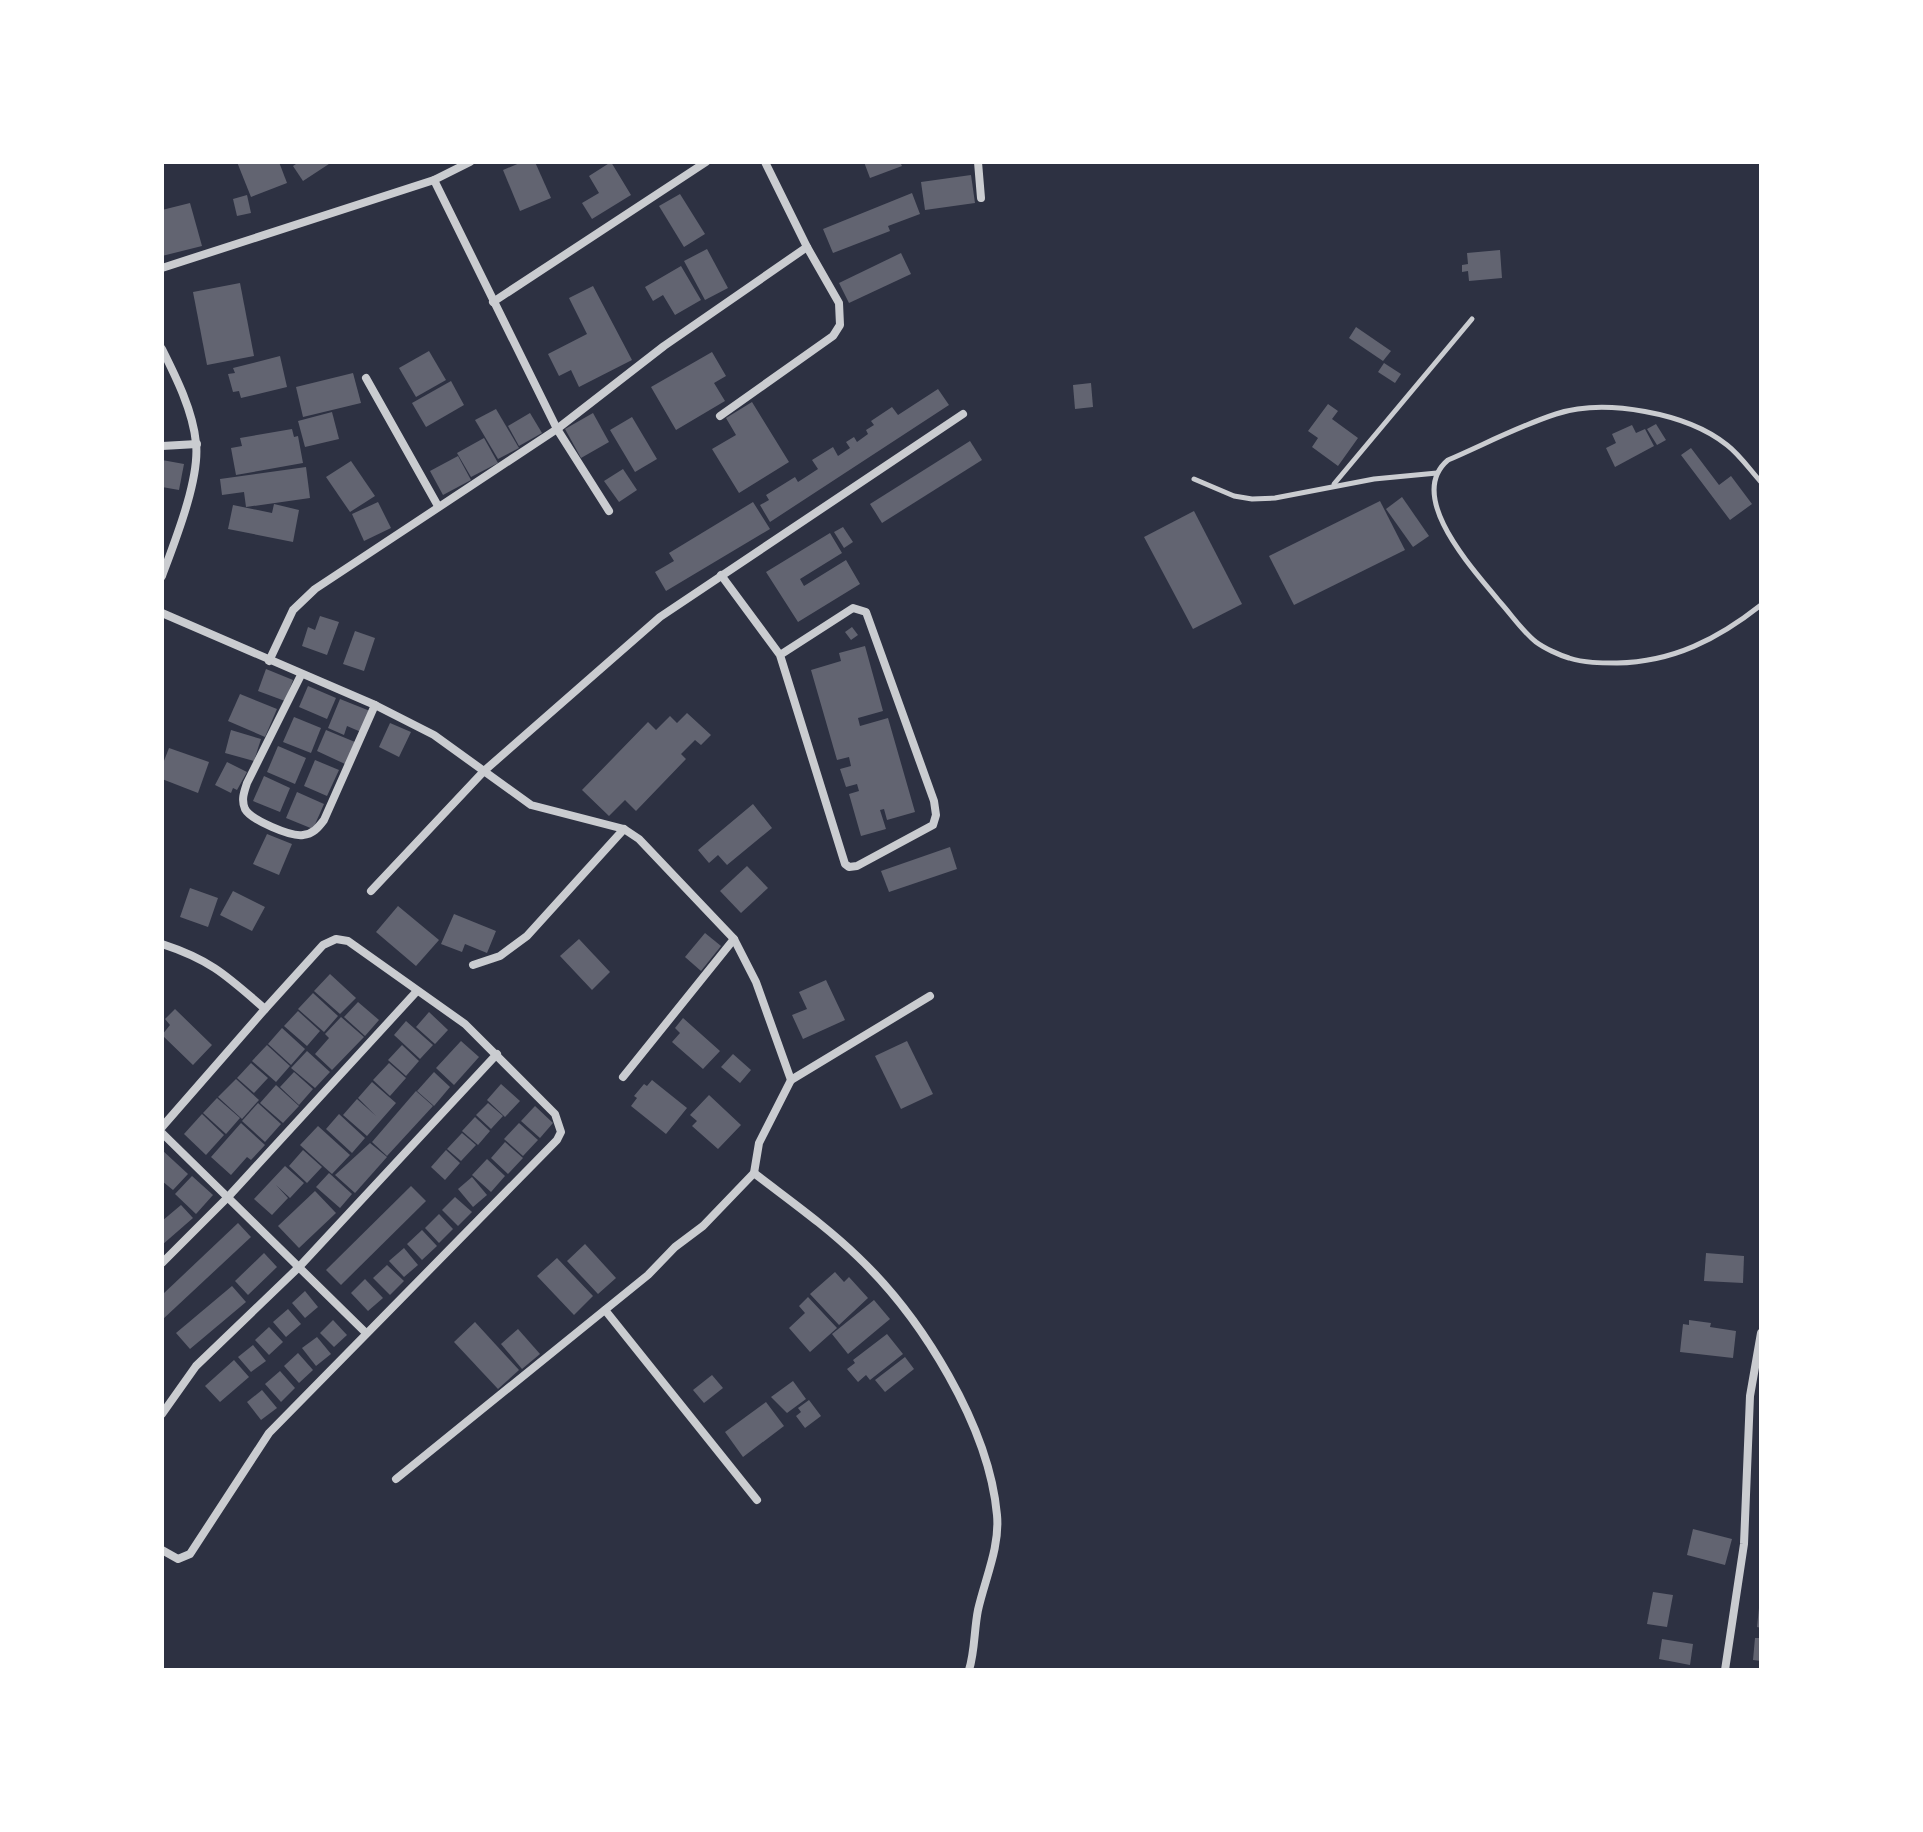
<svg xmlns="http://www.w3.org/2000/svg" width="1923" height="1832" font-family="Poppins,sans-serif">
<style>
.building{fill:#626471}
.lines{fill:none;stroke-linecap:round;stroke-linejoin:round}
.service{stroke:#caccd0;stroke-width:5}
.minor{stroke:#caccd0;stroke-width:8}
</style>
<rect width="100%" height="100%" fill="#2d3142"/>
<!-- building -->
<g class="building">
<path d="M237,162H279L287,183L251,197Z"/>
<path d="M299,162H332L303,181L293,166Z"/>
<path d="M522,162H535L551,198L520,211L503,170Z"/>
<path d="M611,162L631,195L592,219L582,203L599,193L589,176Z"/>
<path d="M864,162H900L902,166L870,178Z"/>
<path d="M971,175L975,203L925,210L921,182Z"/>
<path d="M912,193L920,214L888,226L890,231L833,253L823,229Z"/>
<path d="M680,194L705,234L684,247L659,206Z"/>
<path d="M247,195L251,213L237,216L233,199Z"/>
<path d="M190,203L202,246L162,256V210Z"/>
<path d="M707,249L728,288L705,300L684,261Z"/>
<path d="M1500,250L1502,278L1469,281L1468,271L1462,272V265L1468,264L1467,253Z"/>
<path d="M901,253L911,274L849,303L839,283Z"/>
<path d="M681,266L701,300L675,315L663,295L653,301L645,287Z"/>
<path d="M240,283L254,356L207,365L193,292Z"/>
<path d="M593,286L632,360L579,387L571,370L559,376L548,354L587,334L569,298Z"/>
<path d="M1356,327L1391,351L1383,361L1349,338Z"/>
<path d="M429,351L446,380L416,397L399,368Z"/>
<path d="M712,352L726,376L714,383L725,401L676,430L651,387Z"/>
<path d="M280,356L287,387L241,398L239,391L233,392L228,374L235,373L233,368Z"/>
<path d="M1384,363L1401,374L1395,383L1378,372Z"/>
<path d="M353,373L361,403L303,417L296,387Z"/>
<path d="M451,381L464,405L426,427L412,403Z"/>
<path d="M1091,383L1093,407L1075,409L1073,385Z"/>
<path d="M938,389L949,405L770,522L760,505L769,500L766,495L795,477L798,482L818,469L812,460L833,447L838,456L850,448L846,442L854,437L857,442L868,434L866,430L874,425L871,421L892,407L898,415Z"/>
<path d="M752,402L789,462L739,493L712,449L736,435L726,418Z"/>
<path d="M1328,404L1338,411L1332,419L1358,438L1338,466L1312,447L1318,438L1308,431Z"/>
<path d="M496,409L519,448L498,459L475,420Z"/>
<path d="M332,412L339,439L305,447L298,421Z"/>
<path d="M530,413L542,433L519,446L508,426Z"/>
<path d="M593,413L609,442L581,458L565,429Z"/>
<path d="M632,417L657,459L635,472L610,430Z"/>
<path d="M1656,424L1666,440L1657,445L1647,429Z"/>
<path d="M1632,425L1636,433L1645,429L1654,446L1615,467L1606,448L1616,443L1612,434Z"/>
<path d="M292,429L294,437L298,436L303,463L236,475L231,448L242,446L240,438Z"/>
<path d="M484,438L498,463L471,477L457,453Z"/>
<path d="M970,441L982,460L882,523L870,504Z"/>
<path d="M1691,448L1719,485L1731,476L1752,504L1730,520L1681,455Z"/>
<path d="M458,456L471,480L443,495L430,471Z"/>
<path d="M162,460L184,464L179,490L162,487Z"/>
<path d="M351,461L375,496L350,512L326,477Z"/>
<path d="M306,467L310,498L246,507L244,492L222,495L220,479Z"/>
<path d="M623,469L637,490L619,502L604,481Z"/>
<path d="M1402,497L1429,536L1413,547L1386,509Z"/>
<path d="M1380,501L1405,550L1294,605L1269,556Z"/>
<path d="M378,502L391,528L364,541L352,514Z"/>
<path d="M753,502L770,529L666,591L655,572L674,561L669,553Z"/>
<path d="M274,504L299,510L293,542L228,529L233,505L272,513Z"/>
<path d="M1194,511L1242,604L1193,629L1144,537Z"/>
<path d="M843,527L853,542L844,548L834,532Z"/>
<path d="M830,533L842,553L800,579L804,586L846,560L860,584L798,622L766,572Z"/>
<path d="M320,616L339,622L327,655L302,646L308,627L315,630Z"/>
<path d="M852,627L858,635L851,640L845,632Z"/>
<path d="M355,631L375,638L364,671L343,664Z"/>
<path d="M865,646L883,711L858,718L860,726L888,718L915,812L887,820L884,809L880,810L886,829L861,836L849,794L859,791L857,784L846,787L840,769L851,766L849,757L837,760L811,670L841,661L839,653Z"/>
<path d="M266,669L293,680L285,701L258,691Z"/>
<path d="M308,686L336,698L327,719L299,707Z"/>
<path d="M240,694L277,709L265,737L228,721Z"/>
<path d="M340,699L370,711L361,732L347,726L344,735L328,728Z"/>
<path d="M687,713L711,735L701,745L695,740L681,754L686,759L636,811L625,800L609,816L582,790L648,722L656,730L670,716L677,723Z"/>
<path d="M294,717L321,728L311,753L283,742Z"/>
<path d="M390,723L411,732L399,757L379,747Z"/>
<path d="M231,730L261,739L254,761L225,753Z"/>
<path d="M326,730L355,742L345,764L317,751Z"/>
<path d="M278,746L306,758L295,784L267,772Z"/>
<path d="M169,748L209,762L198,793L162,779V766Z"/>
<path d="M315,760L339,770L327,796L304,786Z"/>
<path d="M227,762L247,772L237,790L233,788L231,793L215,785Z"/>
<path d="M264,776L290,788L280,812L253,801Z"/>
<path d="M297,792L324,804L313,829L286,818Z"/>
<path d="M753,804L772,828L727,865L718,855L709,863L698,850Z"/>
<path d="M267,834L292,844L279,875L253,864Z"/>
<path d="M950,847L957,869L889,892L881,871Z"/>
<path d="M747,866L768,888L741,913L720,891Z"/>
<path d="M190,888L218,898L208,927L180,917Z"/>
<path d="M233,891L265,907L252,931L220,915Z"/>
<path d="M398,906L439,940L416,966L376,932Z"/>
<path d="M454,914L496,931L487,953L465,944L462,952L441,944Z"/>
<path d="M705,933L721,946L701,971L685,957Z"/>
<path d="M579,939L610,972L592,990L560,956Z"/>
<path d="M330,974L356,998L340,1014L314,991Z"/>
<path d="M826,980L845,1020L803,1039L792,1015L807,1009L799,992Z"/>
<path d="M313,993L338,1016L324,1032L298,1009Z"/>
<path d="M358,1002L379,1020L365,1036L344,1017Z"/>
<path d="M175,1009L212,1045L193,1065L162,1035L170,1025L165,1019Z"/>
<path d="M298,1011L320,1031L307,1046L284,1026Z"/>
<path d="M429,1012L448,1030L435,1044L416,1027Z"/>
<path d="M341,1017L364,1037L332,1070L315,1054L329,1038L325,1034Z"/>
<path d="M683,1018L720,1051L703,1069L672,1042L680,1033L675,1028Z"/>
<path d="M406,1021L433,1045L420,1059L394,1035Z"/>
<path d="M282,1028L305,1049L291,1065L268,1044Z"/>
<path d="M461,1041L479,1057L454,1085L436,1068Z"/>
<path d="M907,1041L933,1094L901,1109L875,1056Z"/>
<path d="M267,1045L290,1066L276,1082L252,1061Z"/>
<path d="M402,1045L419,1061L406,1076L388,1060Z"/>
<path d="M307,1051L330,1072L315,1088L291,1068Z"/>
<path d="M733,1054L751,1070L740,1083L721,1067Z"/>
<path d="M251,1063L268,1078L254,1093L237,1078Z"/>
<path d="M389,1063L406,1078L390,1096L373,1080Z"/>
<path d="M294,1072L313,1089L299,1105L280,1087Z"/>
<path d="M434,1072L450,1087L434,1106L417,1091Z"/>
<path d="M236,1079L259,1100L242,1119L218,1097Z"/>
<path d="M652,1080L687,1108L666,1134L631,1106L637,1098L634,1096L644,1084L647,1086Z"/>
<path d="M372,1082L396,1103L367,1136L343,1115L357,1099L376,1116L358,1098Z"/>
<path d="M501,1084L520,1101L505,1117L487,1100Z"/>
<path d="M276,1085L299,1106L283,1123L260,1103Z"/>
<path d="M416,1091L433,1106L387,1156L372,1142Z"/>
<path d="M709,1095L741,1125L718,1149L692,1126L697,1121L690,1115Z"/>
<path d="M217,1098L240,1118L226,1134L203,1113Z"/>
<path d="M258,1103L281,1124L265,1142L242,1121Z"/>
<path d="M488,1103L503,1116L491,1129L476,1115Z"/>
<path d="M535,1106L553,1123L540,1138L521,1121Z"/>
<path d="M202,1114L224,1135L206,1155L184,1134Z"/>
<path d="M339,1114L365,1138L352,1153L326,1129Z"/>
<path d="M475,1117L490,1131L478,1145L462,1131Z"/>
<path d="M241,1123L265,1145L251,1160L247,1157L231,1175L211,1157Z"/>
<path d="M519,1123L538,1140L523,1156L504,1139Z"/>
<path d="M318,1126L350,1155L332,1174L300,1145Z"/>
<path d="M462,1133L476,1145L461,1161L447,1149Z"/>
<path d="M505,1142L523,1158L508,1174L491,1158Z"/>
<path d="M370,1143L387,1157L355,1193L335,1175Z"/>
<path d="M162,1150L188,1174L173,1190L162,1181Z"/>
<path d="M303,1150L322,1167L307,1183L289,1166Z"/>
<path d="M446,1150L460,1163L445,1180L431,1167Z"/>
<path d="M487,1159L505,1176L491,1192L472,1175Z"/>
<path d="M285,1166L304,1183L290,1198L276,1185L288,1198L272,1215L254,1199Z"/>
<path d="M329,1173L352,1194L340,1208L316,1187Z"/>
<path d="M192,1176L213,1195L196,1214L175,1194Z"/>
<path d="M472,1177L487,1195L473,1207L458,1189Z"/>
<path d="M411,1186L426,1201L341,1285L326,1270Z"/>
<path d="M315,1191L336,1213L299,1248L278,1226Z"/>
<path d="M455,1197L472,1212L458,1226L442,1210Z"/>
<path d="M181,1205L193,1218L162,1245V1221Z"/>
<path d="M439,1214L453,1229L439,1243L425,1228Z"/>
<path d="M238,1223L251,1237L162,1320V1295Z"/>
<path d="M422,1230L437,1246L422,1260L407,1244Z"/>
<path d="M585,1244L616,1278L598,1294L567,1261Z"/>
<path d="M404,1248L418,1265L404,1277L389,1261Z"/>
<path d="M264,1253L277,1267L248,1295L235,1281Z"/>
<path d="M1706,1253L1744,1256L1743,1283L1704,1281Z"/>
<path d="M557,1258L593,1296L574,1315L537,1276Z"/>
<path d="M387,1265L404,1281L390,1295L373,1278Z"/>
<path d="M835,1272L844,1282L849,1277L868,1298L839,1325L810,1294Z"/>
<path d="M365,1279L383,1298L368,1311L351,1293Z"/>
<path d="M232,1286L246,1302L190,1349L176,1333Z"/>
<path d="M305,1291L318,1307L305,1318L292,1303Z"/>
<path d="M808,1297L837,1328L810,1352L789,1328L805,1313L799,1306Z"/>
<path d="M874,1300L890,1319L848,1354L832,1334Z"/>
<path d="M288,1309L301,1324L286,1337L273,1322Z"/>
<path d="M333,1320L347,1335L334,1347L320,1333Z"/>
<path d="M1689,1320L1711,1323L1710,1327L1736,1331L1733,1358L1680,1352L1683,1324L1689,1325Z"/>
<path d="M475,1322L519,1370L498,1389L454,1342Z"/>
<path d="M269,1327L283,1342L269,1355L255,1340Z"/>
<path d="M518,1329L540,1354L522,1369L501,1344Z"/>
<path d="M887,1334L903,1354L870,1380L866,1375L858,1382L847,1369L855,1363L853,1360Z"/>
<path d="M317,1337L331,1354L316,1366L302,1348Z"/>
<path d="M253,1345L266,1361L251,1372L238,1357Z"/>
<path d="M298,1353L313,1370L299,1383L284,1366Z"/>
<path d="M905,1357L914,1369L885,1392L875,1380Z"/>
<path d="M234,1360L249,1377L220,1402L205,1386Z"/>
<path d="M280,1371L295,1388L281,1402L265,1384Z"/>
<path d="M712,1375L723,1388L704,1403L693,1390Z"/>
<path d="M793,1381L806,1399L787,1413L771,1397Z"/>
<path d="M262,1390L277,1408L261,1420L247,1402Z"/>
<path d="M809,1400L821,1416L805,1428L796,1416L801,1412L798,1408Z"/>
<path d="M766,1402L784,1426L743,1457L725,1432Z"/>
<path d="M1693,1529L1732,1539L1725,1565L1687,1555Z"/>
<path d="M1653,1592L1673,1595L1667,1627L1647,1624Z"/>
<path d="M1759,1608H1761V1628L1757,1627Z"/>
<path d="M1755,1638H1761V1661L1753,1660Z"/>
<path d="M1662,1639L1693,1644L1690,1665L1659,1659Z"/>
</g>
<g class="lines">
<!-- service -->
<g class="service">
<path d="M1194,479L1234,496L1252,499L1275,498L1374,479L1437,473"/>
<path d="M1761,482C1750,470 1740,455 1727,445C1687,413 1605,398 1556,414C1519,426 1483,445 1448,460C1404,497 1476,572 1499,601C1511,614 1522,631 1536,642C1544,648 1559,655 1569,658C1584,663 1601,663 1617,663C1673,662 1718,639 1761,605"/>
<path d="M1334,484L1472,319"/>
</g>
<!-- minor -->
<g class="minor">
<path d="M978,162L981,198"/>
<path d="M434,180L557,429L609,511"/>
<path d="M162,268L434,180L470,162"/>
<path d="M493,302L706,162"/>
<path d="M162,349C176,377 193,411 196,443C200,479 175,541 162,576"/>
<path d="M366,378L438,506"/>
<path d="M720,416L833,336L840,325L839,303L807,247L765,162"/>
<path d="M162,446L197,444"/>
<path d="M721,575L780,655L845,864L849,867L857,866L933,825L936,815L934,801L866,612L853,608L780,655"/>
<path d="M162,613L375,705L434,735L531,805L624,829L639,839L734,939L756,982L791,1080L759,1143L754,1173L703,1226L675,1247L648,1275L396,1479"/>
<path d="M269,661L293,610L315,589L557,429L664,346L807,247"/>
<path d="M301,675L247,783C244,792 241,800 245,809C251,820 291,837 303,835C313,834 318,828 324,820L375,705"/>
<path d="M371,891L484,771L660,617L963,414"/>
<path d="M162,944C211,960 227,976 265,1009L162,1127"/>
<path d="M473,965L500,956L527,936L624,829"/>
<path d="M623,1077L734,939"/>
<path d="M791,1080L930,996"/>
<path d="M162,1133L366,1333"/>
<path d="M754,1173C789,1200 826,1226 858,1257C922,1318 989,1426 997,1515C1000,1547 985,1579 978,1610C974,1630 975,1651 969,1670"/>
<path d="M162,1263L228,1197L417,991"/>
<path d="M605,1310L757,1500"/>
<path d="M162,1414L196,1366L299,1267L497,1054"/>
<path d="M162,1550L178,1559L190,1554L269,1433L557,1140L561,1132L555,1114L465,1024L348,941L336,939L323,945L265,1009"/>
<path d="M1725,1670L1744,1544L1750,1396L1761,1333"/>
</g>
</g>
<!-- border -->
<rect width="1923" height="1832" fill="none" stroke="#ffffff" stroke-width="328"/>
</svg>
